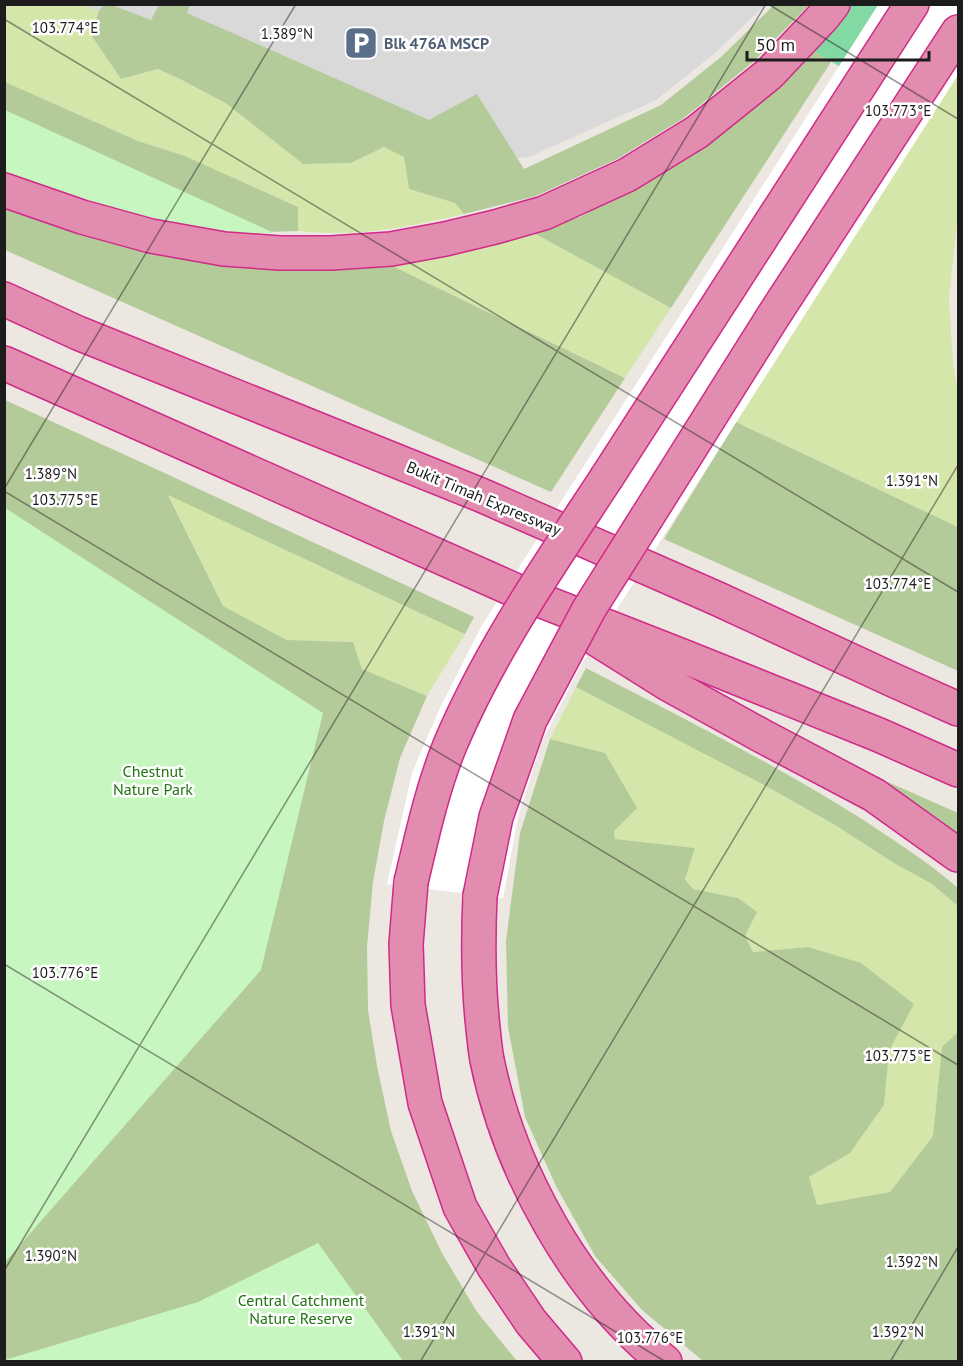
<svg xmlns="http://www.w3.org/2000/svg" width="963" height="1366" font-family="'PT Sans',sans-serif">
<style>
.residential{fill:#dad9d9}
.grass{fill:#d5e6aa}
.forest{fill:#b3cb99}
.park{fill:#c8f6c0}
.pitch{fill:#83d9a4}
.pier{fill:#fff}
.lines{fill:none;stroke-linecap:round;stroke-linejoin:round}
.motorway-casing{stroke:#cf2b89;stroke-width:36}
.motorway{stroke:#e28db0;stroke-width:33}
.motorway-bridge-casing{stroke:#cf2b89;stroke-width:36;stroke-linecap:butt}
.motorway-bridge{stroke:#e28db0;stroke-width:33}
.ticks{fill:none;stroke:#1c1c1c;stroke-width:1.5;stroke-opacity:0.45}
.labels{text-anchor:middle;dominant-baseline:central;stroke-width:5;stroke-linejoin:round;paint-order:stroke}
.service-label{font-size:16px;font-weight:bold;fill:#4e5e75;stroke:#fff;text-anchor:start}
.street-label{font-size:16px;fill:#1c1c1c;stroke:#fff}
.park-label{font-size:16px;fill:#1f7410;stroke:#fff}
.ticks-label{font-size:15px;text-anchor:middle;fill:#1c1c1c;stroke:#fff;stroke-width:5;stroke-linejoin:round;paint-order:stroke}
</style>
<rect width="100%" height="100%" fill="#ede7e2"/>
<!-- residential -->
<path class="residential" d="M63,5H765L715,53L656,100L529,157L431,166Z"/>
<!-- grass -->
<g class="grass">
<path d="M5,5H84L99,11L91,35L121,79L158,69L180,79L227,104L303,164L351,163L384,147L404,156L409,189L455,203L464,214C423,223 382,233 340,233C326,233 312,232 298,231L297,207L185,156L138,141L5,82Z"/>
<path d="M958,72V213L949,299L953,364L958,391V527L736,422Z"/>
<path d="M530,231L671,308L625,378L386,263Z"/>
<path d="M168,494L465,634L427,696L362,669L353,642L287,640L223,606Z"/>
<path d="M576,687L766,786L835,825L894,863L932,884L958,905V1032L942,1048L933,1136L890,1192L817,1205L809,1177L850,1153L884,1105L889,1051L913,1004L808,947L753,952L745,936L738,898L693,889L685,878L695,848L615,839L605,753L550,739Z"/>
</g>
<!-- forest -->
<g class="forest">
<path d="M104,5H112L151,20L159,5H190L187,13L429,120L477,94L524,169L661,105L721,57L774,5H809L753,62L684,118L617,159L536,196L464,214L455,203L409,189L404,157L384,147L351,163L303,164L227,104L180,79L158,69L121,79L91,35L99,11Z"/>
<path d="M868,5L671,308L530,231L580,217L701,149L825,34Z"/>
<path d="M5,82L138,141L185,156L298,207V231L239,233L108,206L5,172Z"/>
<path d="M4,199L386,263L625,378L551,492L5,250Z"/>
<path d="M5,400L158,470L474,617L465,634L168,495L223,606L287,640L353,642L362,669L427,696L400,758L384,821L373,882L367,946L368,1010L377,1066L391,1131L412,1191L442,1253L477,1312L517,1361L5,1362Z"/>
<path d="M736,422L958,527V671L664,539Z"/>
<path d="M586,668C679,716 773,763 862,819C895,841 928,862 958,888V906L932,884L894,863L835,825L766,786L576,687Z"/>
<path d="M550,739L605,753L637,808L614,831L615,839L695,848L685,879L693,889L738,898L757,912L745,936L753,952L808,947L861,963L914,1004L889,1051L884,1105L850,1153L809,1177L817,1205L890,1192L933,1136L942,1047L958,1032V1361H703L642,1310L595,1256L556,1186L525,1117L508,1027L506,941L520,833Z"/>
<path d="M872,775L958,813V839L869,782Z"/>
</g>
<!-- park -->
<g class="park">
<path d="M5,110L274,233C262,233 249,234 237,233C157,224 80,198 5,172Z"/>
<path d="M5,508L323,713L261,970L5,1262Z"/>
<path d="M318,1243L403,1361H5V1360L198,1302Z"/>
</g>
<!-- pitch -->
<path class="pitch" d="M820,5H940L880,91L794,39Z"/>
<!-- pier -->
<path class="pier" d="M878,5H958V75L580,667L542,741L518,817L503,898L387,884L412,773L439,710L481,627Z"/>
<g class="lines">
<defs>
<g id="motorway">
<path d="M4,190L82,217L151,236L224,249L280,253H331L391,249L445,239L495,227L544,213L627,175L697,132L769,74L822,18L833,4"/>
<path d="M4,299L78,333L481,495L718,599L893,680L958,709"/>
<path d="M4,363L519,592L685,657L879,735L958,770"/>
<path d="M607,477L912,4"/>
<path d="M647,517L772,318L958,32"/>
<path d="M590,635L668,684L764,737L874,795L958,855"/>
<path d="M411,882L406,944L408,1005L425,1103L460,1207L494,1267L531,1322L565,1362"/>
<path d="M480,896C478,940 478,984 483,1028C484,1038 485,1049 487,1060C510,1171 575,1290 665,1362"/>
</g>
</defs>
<!-- motorway casing -->
<use href="#motorway" class="motorway-casing"/>
<!-- motorway -->
<use href="#motorway" class="motorway"/>
<defs>
<g id="motorway-bridge">
<path d="M411,882C422,836 432,789 450,745C490,650 550,564 607,477"/>
<path d="M480,896L496,817L530,720L589,609L647,517"/>
</g>
</defs>
<!-- motorway-bridge casing -->
<use href="#motorway-bridge" class="motorway-bridge-casing"/>
<!-- motorway-bridge -->
<use href="#motorway-bridge" class="motorway-bridge"/>
</g>
<!-- ticks -->
<path class="ticks" d="M768,4L958,119M4,19L958,592M4,489L296,4M4,491L958,1065M4,964L666,1362M4,1271L766,4M420,1362L958,465M890,1362L958,1247"/>
<!-- icons -->
<defs>
<symbol id="parking-square" viewBox="-11 -11 22 22"><rect x="-9" y="-9" width="18" height="18" rx="4" fill="#5c6f8a" stroke="#fff"/><path d="M-3.5-5.5H1a3.5 3.5 0 0 1 0 7H-1V5.5H-3.5ZM-1-3.4V-.6H.8a1.4 1.4 0 0 0 0-2.8Z" fill="#fff"/></symbol>
</defs>
<g fill-rule="evenodd">
<use href="#parking-square" x="342" y="24" width="38" height="38"/>
</g>
<g class="labels">
<!-- service labels -->
<g class="service-label">
<text x="384" y="43">Blk 476A MSCP</text>
</g>
<!-- street labels -->
<g class="street-label">
<text transform="translate(484 498) rotate(23)">Bukit Timah Expressway</text>
</g>
<!-- park labels -->
<g class="park-label">
<text x="153" y="771">Chestnut<tspan x="153" dy="18">Nature Park</tspan></text>
<text x="301" y="1300">Central Catchment<tspan x="301" dy="18">Nature Reserve</tspan></text>
</g>
</g>
<g class="ticks-label">
<text x="65" y="33">103.774°E</text>
<text x="287" y="39">1.389°N</text>
<text x="898" y="116">103.773°E</text>
<text x="51" y="479">1.389°N</text>
<text x="912" y="486">1.391°N</text>
<text x="65" y="505">103.775°E</text>
<text x="898" y="589">103.774°E</text>
<text x="65" y="978">103.776°E</text>
<text x="898" y="1061">103.775°E</text>
<text x="51" y="1261">1.390°N</text>
<text x="912" y="1267">1.392°N</text>
<text x="429" y="1337">1.391°N</text>
<text x="898" y="1337">1.392°N</text>
<text x="650" y="1343">103.776°E</text>
</g>
<!-- border -->
<rect width="963" height="1366" fill="none" stroke="#1c1c1c" stroke-width="12"/>
<!-- scale -->
<path d="M747 51v9h182v-9" fill="none" stroke="#1c1c1c" stroke-width="3"/>
<text x="756" y="51" font-size="18" fill="#1c1c1c" stroke="#ffffff" stroke-width="4.5" paint-order="stroke">50 m</text>
</svg>
